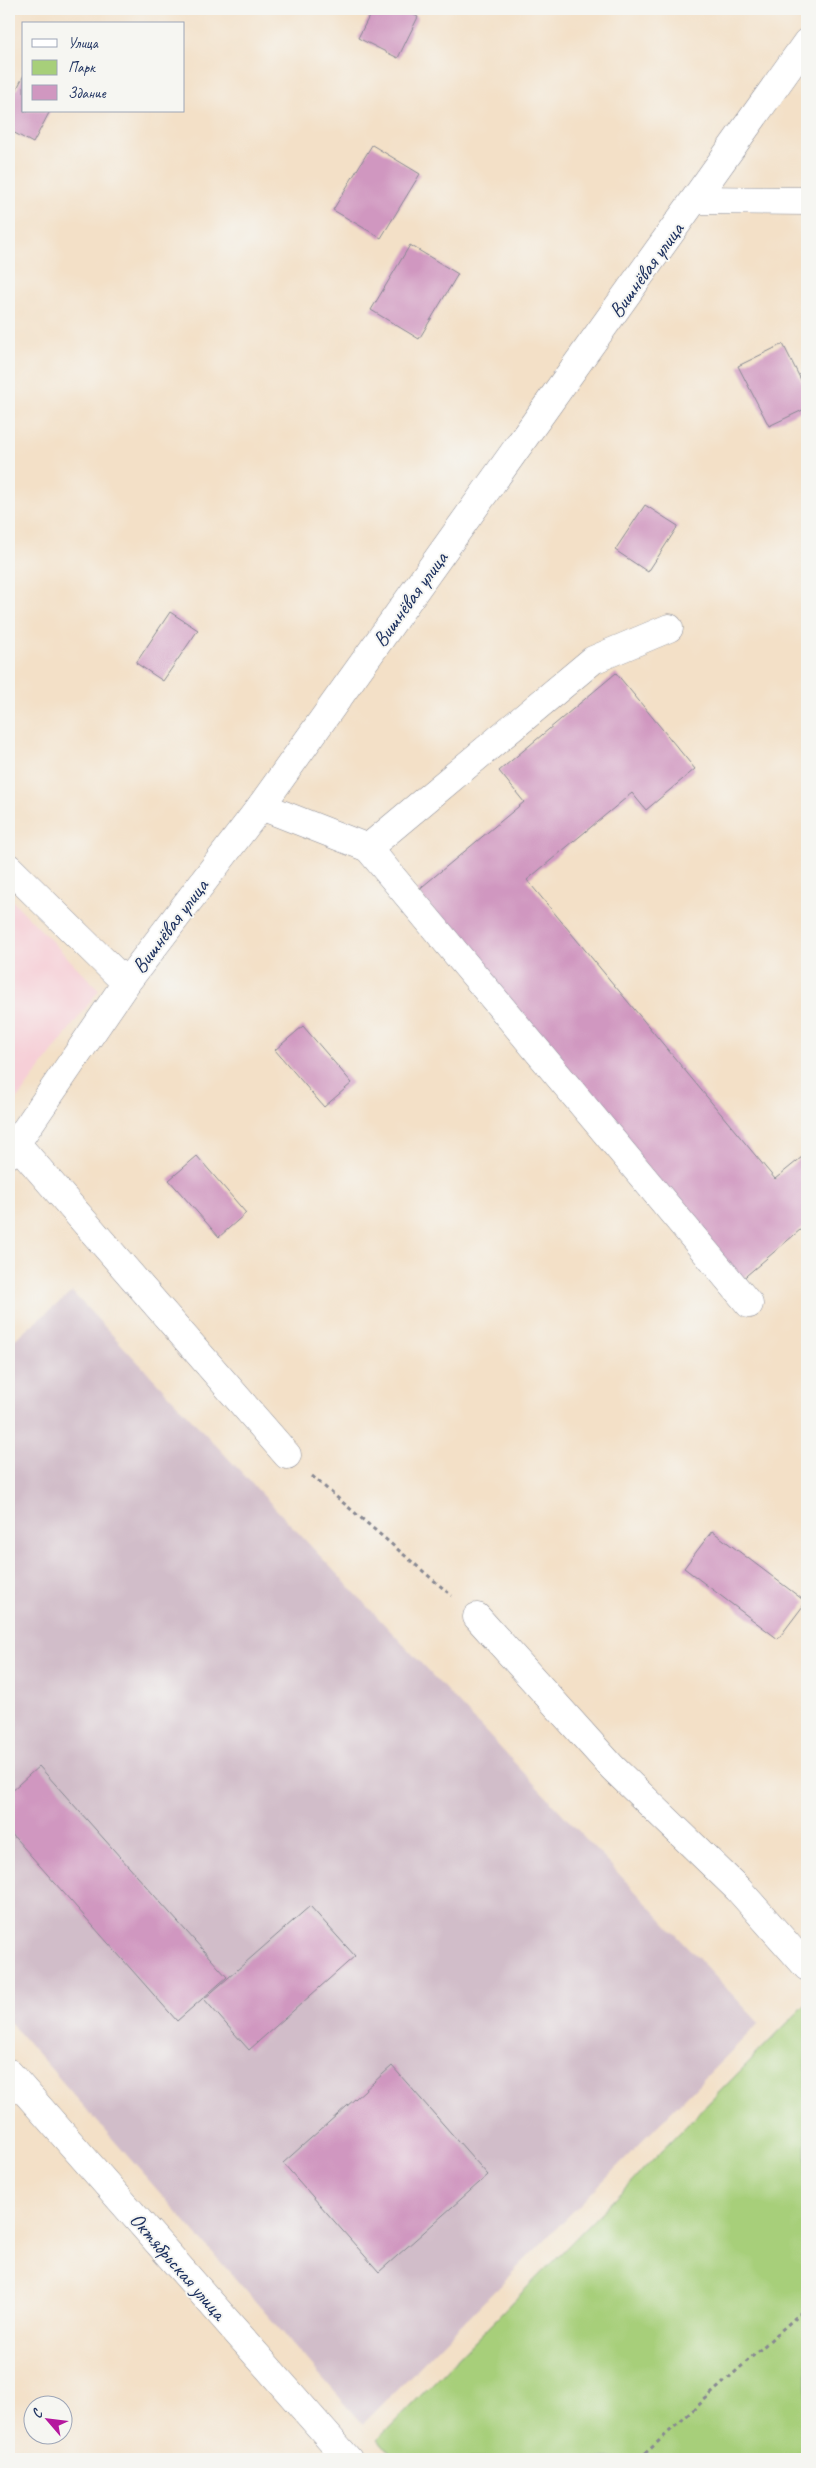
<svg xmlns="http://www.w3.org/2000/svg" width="816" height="2468" font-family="Caveat,sans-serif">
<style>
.built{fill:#f6cfd7}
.industrial{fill:#d1bdc9}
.green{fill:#a7cf7a;stroke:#617f6c}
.building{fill:#d097c0}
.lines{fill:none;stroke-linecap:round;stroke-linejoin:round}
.minor-casing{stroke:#878892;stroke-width:29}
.path{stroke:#878892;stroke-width:3;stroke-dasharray:4 4;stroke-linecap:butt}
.minor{stroke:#fff;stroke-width:28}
.labels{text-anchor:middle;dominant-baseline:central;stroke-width:4;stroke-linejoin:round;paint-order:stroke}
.street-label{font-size:21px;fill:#1b2f5e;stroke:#f6f6f2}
</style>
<rect width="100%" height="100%" fill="#f6f6f2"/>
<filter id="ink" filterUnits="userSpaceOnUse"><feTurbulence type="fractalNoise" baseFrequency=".02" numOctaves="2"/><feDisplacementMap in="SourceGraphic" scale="10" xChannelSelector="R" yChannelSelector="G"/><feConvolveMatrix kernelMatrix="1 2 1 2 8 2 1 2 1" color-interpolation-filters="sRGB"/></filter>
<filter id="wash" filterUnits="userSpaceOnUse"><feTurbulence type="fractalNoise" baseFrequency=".0096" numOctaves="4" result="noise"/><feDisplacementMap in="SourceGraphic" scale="20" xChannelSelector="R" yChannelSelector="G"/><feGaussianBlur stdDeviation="1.12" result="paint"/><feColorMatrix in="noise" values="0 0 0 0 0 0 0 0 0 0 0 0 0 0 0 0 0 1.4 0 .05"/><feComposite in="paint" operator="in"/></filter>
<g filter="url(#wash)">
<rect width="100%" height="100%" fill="#f3e0c7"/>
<!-- built -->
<path class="built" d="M9,897L99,990L9,1110Z"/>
<!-- industrial -->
<path class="industrial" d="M72,1292L759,2023L363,2424L9,2021V1344Z"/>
<!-- green -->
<path class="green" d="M806,2004L807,2459H395L378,2439Z"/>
<g id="blocks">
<!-- building -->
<g class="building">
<path d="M373,9H402L418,17L398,58L358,38Z"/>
<path d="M24,75V111H50L33,143L9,130V104Z"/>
<path d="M372,145L420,174L381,238L333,210Z"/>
<path d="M410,245L458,274L419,339L371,310Z"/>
<path d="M783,344L807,392V408L769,426L738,366Z"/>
<path d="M645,505L678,526L648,572L615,550Z"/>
<path d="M170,612L198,630L163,681L136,663Z"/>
<path d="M616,673L695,769L646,810L632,793L527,880L775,1179L802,1157L807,1163V1224L740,1281L417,891L524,802L499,771Z"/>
<path d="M303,1026L352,1083L324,1107L275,1050Z"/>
<path d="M197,1156L246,1213L219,1237L169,1180Z"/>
<path d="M712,1531L806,1602L778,1639L684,1568Z"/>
<path d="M39,1766L227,1977L177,2021L9,1831V1793Z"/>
<path d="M310,1906L355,1956L249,2050L204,1999Z"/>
<path d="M392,2066L488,2175L379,2272L283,2163Z"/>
</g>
</g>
</g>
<g filter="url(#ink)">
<use href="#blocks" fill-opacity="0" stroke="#878892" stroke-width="1"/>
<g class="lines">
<defs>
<g id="minor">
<path d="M696,200L807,201"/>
<path d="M669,628L593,660L368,848L749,1304"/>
<path d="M261,806L368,848"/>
<path d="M9,868L126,983"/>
<path d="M16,1143L287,1455"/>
<path d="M9,1154L126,983L261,806L807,42"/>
<path d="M477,1617L612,1767L738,1889L807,1967"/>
<path d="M9,2073L348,2459"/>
</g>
</defs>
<!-- minor casing -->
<use href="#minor" class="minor-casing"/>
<!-- path -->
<g class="path">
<path d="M312,1476L452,1596"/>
<path d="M639,2459L807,2307"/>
</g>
<!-- minor -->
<use href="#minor" class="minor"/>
</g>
</g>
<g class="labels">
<!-- street labels -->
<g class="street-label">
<text transform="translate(646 270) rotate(-54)">Вишнёвая улица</text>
<text transform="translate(410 599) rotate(-54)">Вишнёвая улица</text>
<text transform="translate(170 926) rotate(-53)">Вишнёвая улица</text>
<text transform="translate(178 2266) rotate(49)">Октябрьская улица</text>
</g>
</g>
<!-- margin -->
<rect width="816" height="2468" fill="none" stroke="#f6f6f2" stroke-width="30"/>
<!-- legend -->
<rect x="22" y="22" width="162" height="90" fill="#f6f6f2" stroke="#9ea6b7"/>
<rect x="32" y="39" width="25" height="8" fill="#ffffff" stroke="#9ea6b7"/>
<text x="68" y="48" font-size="15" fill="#1b2f5e">Улица</text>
<rect x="32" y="60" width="25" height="15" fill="#a7cf7a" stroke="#9ea6b7"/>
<text x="68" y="72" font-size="15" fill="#1b2f5e">Парк</text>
<rect x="32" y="85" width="25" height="15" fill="#d097c0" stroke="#9ea6b7"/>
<text x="68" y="98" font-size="15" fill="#1b2f5e">Здание</text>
<!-- north arrow -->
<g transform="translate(48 2420) rotate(298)"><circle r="24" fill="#f6f6f2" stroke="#9ea6b7"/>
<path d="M0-4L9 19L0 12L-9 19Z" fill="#b5179e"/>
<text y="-8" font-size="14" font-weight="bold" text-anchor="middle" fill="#1b2f5e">С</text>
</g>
</svg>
